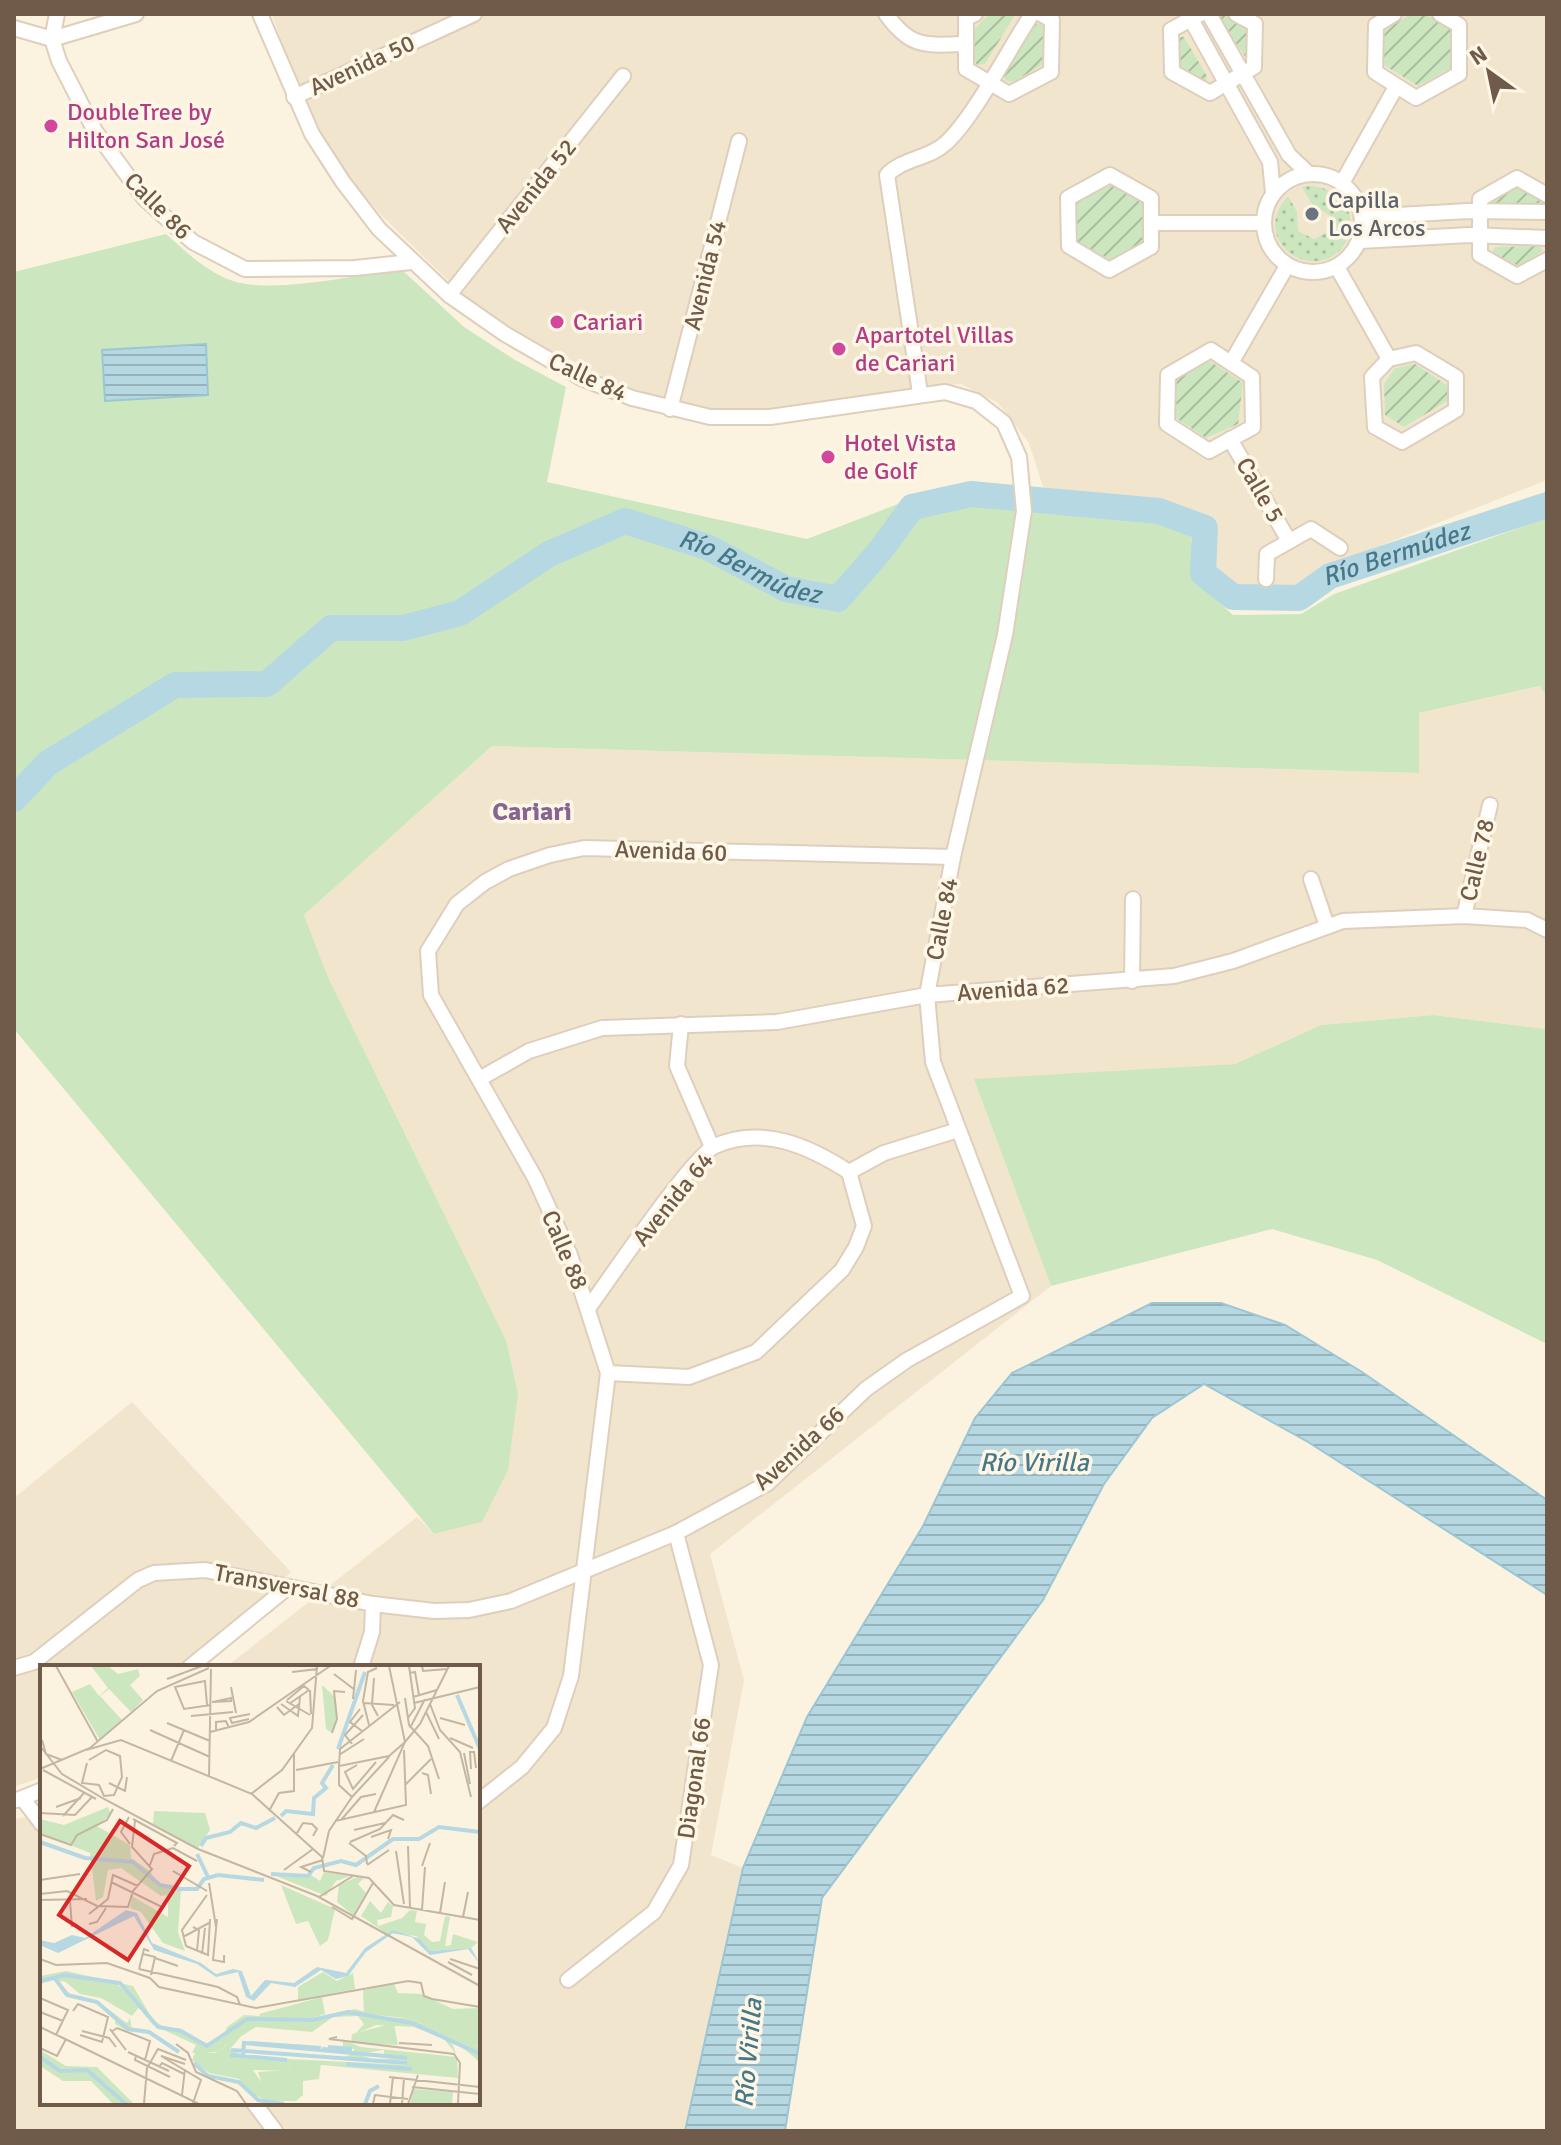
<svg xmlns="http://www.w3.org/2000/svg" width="1561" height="2145" font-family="Signika,sans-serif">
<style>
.residential{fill:#f2e5ce}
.grass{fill:#cce7bf}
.park{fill:url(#park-dots)}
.garden{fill:url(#garden-furrows)}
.water{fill:url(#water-rules);stroke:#9cc6d4;stroke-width:2}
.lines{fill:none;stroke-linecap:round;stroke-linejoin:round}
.river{stroke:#b6d8e3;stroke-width:26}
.street-casing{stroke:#decfbc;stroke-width:18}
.street{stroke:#fff;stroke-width:14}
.hotel-dot{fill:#d1479c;stroke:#fef7e5;stroke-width:3}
.worship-dot{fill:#6b7280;stroke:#fef7e5;stroke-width:3}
.labels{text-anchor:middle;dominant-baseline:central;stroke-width:7;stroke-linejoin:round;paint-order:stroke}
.street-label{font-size:24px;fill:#705a49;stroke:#fef7e5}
.hotel-label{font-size:24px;fill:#b23c85;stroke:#fef7e5;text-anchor:start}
.worship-label{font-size:24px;fill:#5b616d;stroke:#fef7e5;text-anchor:start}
.water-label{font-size:26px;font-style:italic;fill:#47788a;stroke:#fef7e5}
.neighbourhood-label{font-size:26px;font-weight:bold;fill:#886493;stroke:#fef7e5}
.inset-river{fill:none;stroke:#b6d8e3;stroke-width:4}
.inset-road{fill:none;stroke:#c3b6a3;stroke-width:2}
.view{fill:#d62828;fill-opacity:0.15;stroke:#d62828;stroke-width:4}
.inset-edge{fill:none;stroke:#705a49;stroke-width:4}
</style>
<defs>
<pattern id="park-dots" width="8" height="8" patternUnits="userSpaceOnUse" patternTransform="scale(2)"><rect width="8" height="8" fill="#cce7bf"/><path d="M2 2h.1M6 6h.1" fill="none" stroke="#aabe9d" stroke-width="1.8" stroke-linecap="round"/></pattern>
<pattern id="garden-furrows" width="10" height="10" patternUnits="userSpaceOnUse" patternTransform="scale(2)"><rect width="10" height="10" fill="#cce7bf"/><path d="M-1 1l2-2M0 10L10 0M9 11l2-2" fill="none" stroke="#aabe9d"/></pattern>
<pattern id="water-rules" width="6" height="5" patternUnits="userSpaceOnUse" patternTransform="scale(2)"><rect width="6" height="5" fill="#b6d8e3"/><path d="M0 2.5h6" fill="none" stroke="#98b2ba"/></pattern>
</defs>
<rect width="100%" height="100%" fill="#fbf3df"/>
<!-- residential -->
<g class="residential">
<path d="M272,14H1547V480L1339,562L1296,589L1240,587L1214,567L1213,524L1162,505L1043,487L1029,443L1012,421L998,403L961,384L902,389L795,408L736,410L697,407L620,385L505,327L468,300L380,214L346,175L317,128L294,79Z"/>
<path d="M1541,686L1547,697V1029L1433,1015L1321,1025L1235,1064L975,1080L1051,1286L710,1554L744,1680L711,1855L743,1868L685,2131H14V1819L42,1815V2103H478V1667H226L417,1517L434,1534L506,1340L328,977L304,915L492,746L1418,773L1419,713Z"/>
<path d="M132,1402L291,1572L180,1667H42V1777L14,1787V1498Z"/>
</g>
<!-- grass -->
<g class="grass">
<path d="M166,234C186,252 207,272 233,281C272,294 358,275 401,269L464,327L515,360L566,387L547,482L807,539L906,501L971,483L1160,522L1191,535L1195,581L1233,615L1301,614L1334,594L1547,518V697L1540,686L1419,713V773L492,746L304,915L328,977L506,1340L518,1394L508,1470L482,1522L434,1534L14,1029V272Z"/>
<path d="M1433,1015L1547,1029V1344L1377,1260L1272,1229L1051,1286L974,1079L1235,1064L1321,1025Z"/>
</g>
<!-- park -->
<path class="park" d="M1308,186C1373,188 1357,272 1304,260C1292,257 1282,248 1277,236C1272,221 1278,207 1288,196L1297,212L1298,231L1314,239L1328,232L1329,215L1312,204L1302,187Z"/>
<!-- garden -->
<g class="garden">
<path d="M992,14L1015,15L985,64L977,65C965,44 973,24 992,14Z"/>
<path d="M1221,14L1248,28L1246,58L1219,18Z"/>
<path d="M1411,14H1424L1450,27L1451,68L1418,86L1384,65V31Z"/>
<path d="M1041,23L1044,27L1042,65L1013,82L1006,81L1003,74L1033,25Z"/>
<path d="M1180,37H1184L1207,76L1206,81L1179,67L1177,40Z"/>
<path d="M1110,183L1144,203L1145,241L1111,260L1077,242L1076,202Z"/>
<path d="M1517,186L1543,202L1539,205L1494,207L1493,200Z"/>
<path d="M1540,246L1543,251L1519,266L1494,254L1493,250L1495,247Z"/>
<path d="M1208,360L1243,383L1238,424L1206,438L1176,418L1174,379Z"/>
<path d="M1415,364L1448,386L1449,400L1404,427L1385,415L1384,384L1395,368Z"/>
</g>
<!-- water -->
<g class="water">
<path d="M206,344L208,395L105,401L102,350Z"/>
<path d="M1152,1303H1221L1285,1325L1362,1372L1547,1500V1595L1308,1442L1204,1384L1152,1418L1104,1484L1043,1600L822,1898L785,2131H685L743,1868L807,1717L923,1526L975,1418L1012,1373Z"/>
</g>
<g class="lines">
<!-- river -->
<path class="river" id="s1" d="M14,799L48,763L175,685L267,684L331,628H403L460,613L549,554L625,521L707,547L786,589L838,599L880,551L912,507L971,494L1159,511L1205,528L1203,573L1233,597L1299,598L1330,576L1547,505"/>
<defs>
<g id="street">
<path d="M57,14L52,39L59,61L95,131L144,198L193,242L245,269L355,268L411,262"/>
<path d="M886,14C911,49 926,45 966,44"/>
<path d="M975,14L966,18V69L1009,94L1051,72L1052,20L1041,14"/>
<path d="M1188,14L1270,162L1273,193"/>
<path d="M1200,14L1171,30L1172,72L1210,93L1254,67L1255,24L1236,14"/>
<path d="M1209,14L1289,155L1309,174"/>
<path d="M1394,14L1376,25L1375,72L1416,98L1459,74V25L1440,14"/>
<path d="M14,28L52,39L136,14"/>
<path d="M294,97L474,14"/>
<circle cx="1313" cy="223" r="49"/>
<path d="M1110,175L1151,198V247L1109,270L1069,246L1068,198Z"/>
<path d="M1342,183L1396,87"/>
<path d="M1547,195L1517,178L1480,199V255L1517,276L1547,260"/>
<path d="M1363,217L1468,211L1547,212"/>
<path d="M1151,223H1263"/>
<path d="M1360,241L1469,235L1547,238"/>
<path d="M1337,267L1389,359"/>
<path d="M449,295L623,76"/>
<path d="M1211,350L1252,377L1253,427L1209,451L1167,424L1168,375Z"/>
<path d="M1416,353L1456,377V410L1402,442L1375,427L1372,377L1389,359Z"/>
<path d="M1231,363L1287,266"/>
<path d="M920,393L887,175C903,158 929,159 946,143C974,117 1009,49 1032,14"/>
<path d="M670,409L739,141"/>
<path d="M1230,439L1289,541"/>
<path d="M1266,579L1267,554L1311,529L1340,548"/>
<path d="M1311,879L1327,926"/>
<path d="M1464,916L1490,805"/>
<path d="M1132,981L1133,899"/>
<path d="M681,1024L677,1066L712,1147"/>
<path d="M481,1078L529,1051L602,1028L777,1022L927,995L1174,976L1233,961L1343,921L1464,916L1527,920L1547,930"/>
<path d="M849,1172L884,1153L958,1130"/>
<path d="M589,1307C609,1280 693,1155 715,1146C762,1125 809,1146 849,1172"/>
<path d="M608,1373L689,1377L756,1352L842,1270L856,1247L864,1226L849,1172"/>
<path d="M190,1667L288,1587"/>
<path d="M361,1667L372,1632L373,1604"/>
<path d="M14,1668L34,1662L138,1580L154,1573L205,1570L373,1604L434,1611L469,1610L511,1601L676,1533L768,1483L866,1389L907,1360L1022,1296L933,1062L927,995L953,857L1005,635L1024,511L1019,457L1004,423L976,401L945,392L770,417H710L632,398L581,378L505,334L449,295L379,229L343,182L312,134L260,14"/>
<path d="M23,1799L42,1824"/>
<path d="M17,1800L42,1790"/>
<path d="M478,1802L522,1767L554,1728L571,1676L608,1373L570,1255L535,1178L431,995L428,951L457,904L485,882L509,869L550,855L584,848L953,857"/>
<path d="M568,1980L654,1912L681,1865L711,1665L676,1533"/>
<path d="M254,2103L275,2131"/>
</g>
</defs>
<!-- street casing -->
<use href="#street" class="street-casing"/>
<!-- street -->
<use href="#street" class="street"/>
</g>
<!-- markers -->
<g class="hotel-dot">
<circle cx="51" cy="126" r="8"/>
<circle cx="557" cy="322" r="8"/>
<circle cx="839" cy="349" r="8"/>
<circle cx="828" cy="457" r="8"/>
</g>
<circle class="worship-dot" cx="1312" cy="214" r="8"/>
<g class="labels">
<!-- street labels -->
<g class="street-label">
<text transform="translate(362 65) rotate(-25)">Avenida 50</text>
<text transform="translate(536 186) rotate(-51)">Avenida 52</text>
<text transform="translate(158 206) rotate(45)">Calle 86</text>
<text transform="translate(705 275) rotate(-76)">Avenida 54</text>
<text transform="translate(588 377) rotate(25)">Calle 84</text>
<text transform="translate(1260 490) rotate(60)">Calle 5</text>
<text transform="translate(671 851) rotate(2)">Avenida 60</text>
<text transform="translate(1477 860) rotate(-77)">Calle 78</text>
<text transform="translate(942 919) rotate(-79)">Calle 84</text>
<text transform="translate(1013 989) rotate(-4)">Avenida 62</text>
<text transform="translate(673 1199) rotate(-51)">Avenida 64</text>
<text transform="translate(565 1250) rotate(67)">Calle 88</text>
<text transform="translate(799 1448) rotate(-42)">Avenida 66</text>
<text transform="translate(287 1586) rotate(11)">Transversal 88</text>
<text transform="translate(694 1778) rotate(-82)">Diagonal 66</text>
</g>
<!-- hotel labels -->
<g class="hotel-label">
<text x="67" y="112">DoubleTree by<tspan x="67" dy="28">Hilton San José</tspan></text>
<text x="573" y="322">Cariari</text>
<text x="855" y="335">Apartotel Villas<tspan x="855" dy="28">de Cariari</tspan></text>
<text x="844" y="443">Hotel Vista<tspan x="844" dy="28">de Golf</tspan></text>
</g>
<!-- worship labels -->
<g class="worship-label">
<text x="1328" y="200">Capilla<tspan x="1328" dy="28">Los Arcos</tspan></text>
</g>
<!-- water labels -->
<g class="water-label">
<text stroke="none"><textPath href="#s1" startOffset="1598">Río Bermúdez</textPath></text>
<text stroke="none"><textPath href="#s1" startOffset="830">Río Bermúdez</textPath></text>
<text x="1034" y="1463">Río Virilla</text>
<text transform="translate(749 2053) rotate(-85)">Río Virilla</text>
</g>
<!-- neighbourhood labels -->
<g class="neighbourhood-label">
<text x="532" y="812">Cariari</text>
</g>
</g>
<!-- overview -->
<g transform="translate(40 1665)">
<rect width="440" height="440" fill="#fbf3df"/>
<path d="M51,1H68L78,9L98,4L100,11L90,20L103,35L91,47L69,24L60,31L82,55L60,75L32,27L50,19L59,31L68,23ZM282,20L294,31L297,55L292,68L286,64ZM68,142L71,149L57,161L90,180L91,193L110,206L117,218L141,225L138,267L145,286L123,278L101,247L90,243L92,231L128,252V230L121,231L81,203L68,205L63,232L56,236L50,188L0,168V154L24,160ZM284,207L310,211L296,216L286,231L231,209L271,210L280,216ZM317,212L324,213L318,219L326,228L313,250L297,237L299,220ZM241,220L295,244L288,275L280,281L268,256L256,259ZM330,236L341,248L348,237L353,241L351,252L337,255L338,261L362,253L370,245L377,246L375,257L386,259L384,270L392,277L400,276L405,251L410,252L405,281L411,280L413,269L438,277L431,283L390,286L376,271L346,268L321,251ZM283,307L297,316L313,308L315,324L258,335V322ZM22,314L76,318L100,341L92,351L61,333L40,329ZM282,332L285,349L268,354H222L219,349ZM354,358L358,380L311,378L312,369ZM203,369L190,384L200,389L190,391L367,400V396L335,394L367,393L344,390V385L317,389L333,394L303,392L314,389V384L303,381V375L321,382L417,392L418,413L250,397L249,406L213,405L222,418H239L256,436H230L213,430L199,414L169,408L152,395L156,386L175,388Z" fill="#cce7bf"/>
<path d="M26,306L93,321L113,355L125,363H139L166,381L183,373L187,362L204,350L268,354L315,344L342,352L367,353L430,377L440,383V397L415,377L409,376L413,380L416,389L404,374L374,362L336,360L315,369L324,359L318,351L293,352L272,367L216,362L176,387L152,388L156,380L113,360L79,319L18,316L30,329L57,336L87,358L90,353L92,365L101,367L87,366L75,359V352L55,336L26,331L15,315L0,319V311ZM0,385L26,401L57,402L94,439H73L51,416H23L0,401Z" fill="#cce7bf"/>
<path d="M250,396L281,399L279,414L263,416V430L256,436L239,418L222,419L218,407L249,405Z" fill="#cce7bf"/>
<path d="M354,319L358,328L381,329L413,344L440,343V382L367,353L324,349L323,325ZM373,424L413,427L412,439H370Z" fill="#cce7bf"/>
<path d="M114,146L165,148L170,165L158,183L113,159Z" fill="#cce7bf"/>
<path d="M86,245L97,248L112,278L161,298L176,309L193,304L202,306L211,331L225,315L254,318L277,302L306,308L325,283L353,265L380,274L390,286L431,283L440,299L428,284L390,290L372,272L353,268L326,287L308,311L296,314L281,305L255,322L231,318L214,336L206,332L198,307L176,312L157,299L114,285L94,251L18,288L0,280V275L14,278L32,270L45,273Z" fill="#b6d8e3"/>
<path class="inset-river" d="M417,30L440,84M298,84L325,7M241,151L246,146L273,149L274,133L286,123L282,118L293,100M0,177L45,193L93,197L120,220L141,224H157L164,214L178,210L224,215M161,181L166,173L190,167L201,158L216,163L235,153M157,189L168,212M231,209L268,211L274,203L301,196L316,200L353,174H379L399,162L440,167M14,312L27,330L57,337L88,364L109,367L139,387M0,316L25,310L80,318L118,362L141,366L167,381L207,354L272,355L308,347L372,358L440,389M210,378L281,383M288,382L312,384M282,384L311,386M191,385L367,398M190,390L247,395M203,391L204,378L367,393M0,392L20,406L47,405L86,439M154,398L168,411L199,417L218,435L244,439M306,399L372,404M325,439L330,426L339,421"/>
<path class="inset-road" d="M16,1L58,77M382,1L383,6L407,4M252,7L278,4M370,8L375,7L379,30M294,9L315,25M334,13L332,40L338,51M127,14L162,1M191,22L196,48M270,25L271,49M373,32L397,25M365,33L369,60L388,81L399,114M313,34L316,5M247,35L264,21L269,25M246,36L270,50M172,37L191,36V33L173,37M323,38L354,40M374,38L440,22M241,39L258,51L260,32M249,39L269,25M390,39L400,65L420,87L431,132M167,40L165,16L135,22L144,44L171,40M237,42L244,50L259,39M320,44L310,57L322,66M386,47L399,74M151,51L193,47M368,53L375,43L369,1M400,53L425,60M209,54L192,58L190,53L210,49M127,58L170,76M329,60L323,36L328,7L337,3M370,63L385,34M110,65L170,92M176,66V57L186,56L189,63M170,67L209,57L290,1M292,68L297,54L294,26L305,27M410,73L433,83M2,75L6,89L22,95M312,79L305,70L323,50M0,81L22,109L64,134L158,184L277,231L440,321M46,85L81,75L212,129L282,192L284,206L329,213L354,240L440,255M424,88L430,119M299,90L324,74M131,96L144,65M47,98L42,118L59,120L64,131L74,130L82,112L80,91L66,85L49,95M317,100L305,107L313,124L336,97M299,101L300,84L360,37M0,104L50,83L117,26L169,3M431,104L430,87H434L436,103M3,105L56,134M256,105L298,97M382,108L388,110L391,129M169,112L171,4M69,118L85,126L87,112M365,120L391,94M211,129L242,105L272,63L277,1M312,132L349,92M16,142L41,133M229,146L239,128L254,126V88M334,147L365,77L349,1M0,148L35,150L52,132M23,151L44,128M89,152L81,167L90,179M93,154L137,178L134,181M301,155L321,132L336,129M295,156L366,140L364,85M314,165L345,158M257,168L263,158L272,159L277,164L273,171M0,169L31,180L37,170L67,155L73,144M331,172L351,165L348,174M310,177L340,164L353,150L364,155M309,178L326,191L327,199M368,181L370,243M356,186L364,239M283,193L289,166L312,132L299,120V101L349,91L365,77L380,59L409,1M110,200L114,189L133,183L157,196M327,200L349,185M382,201L390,178M244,205L273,184M133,206L167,226M271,207L261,202L283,195M0,215L40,209M71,217L122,242M169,218L176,262M0,229L27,226L57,241L88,242L93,226L112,204L92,182L95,156M279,232L313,211M0,235L47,234M30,236L32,262M292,242L312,254L333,218M382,245L385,202M400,248L405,217M49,249L68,234L73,210L98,221M423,252L428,227M177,254L173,295L184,297V290M49,259L57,257L66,243M153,262L159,265L157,286M143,272L169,258M146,281L142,265L167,230M146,281L168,290L170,254M103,289L115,292L111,310M162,289L165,263M115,293L138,301M0,294L16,300L67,298L110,313M410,294L440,304M408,297L432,310M99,304L178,322L197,332L200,340M99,304L104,284L109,286M110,313L119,322L216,343L368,316L381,318L384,331L392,334L440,342M0,333L28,345L16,370M33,346L38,339L68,352L62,377L40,370M0,347L23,356M0,362L23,373M70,364L86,385M42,366L69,373L76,382M71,367L77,363L110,376L105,395M21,372L159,439M297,372L289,374L414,389L420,398L418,439M359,378L392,380M136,379L148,388L156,407L197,426L206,439M0,383L17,391L26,374M88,387L129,406M96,391L95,395L130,412M145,399L121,391L161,415L153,438M119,402L122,398L144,409M349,412L440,422M372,422L440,429M142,430L145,404M104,439L107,403L118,384L146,395M333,439L335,430L368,434M350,439L353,412M362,439L364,413M368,439L378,410"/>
<path class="view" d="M80,156L149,201L88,295L19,250Z"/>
<rect width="440" height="440" class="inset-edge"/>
</g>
<!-- border -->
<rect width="1561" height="2145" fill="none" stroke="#705a49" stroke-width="32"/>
<!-- north arrow -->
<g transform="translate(1489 72) rotate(327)" stroke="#fef7e5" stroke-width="6" paint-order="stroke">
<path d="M0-6L14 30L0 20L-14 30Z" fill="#705a49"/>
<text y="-12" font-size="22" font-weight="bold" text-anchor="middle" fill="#705a49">N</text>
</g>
</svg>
